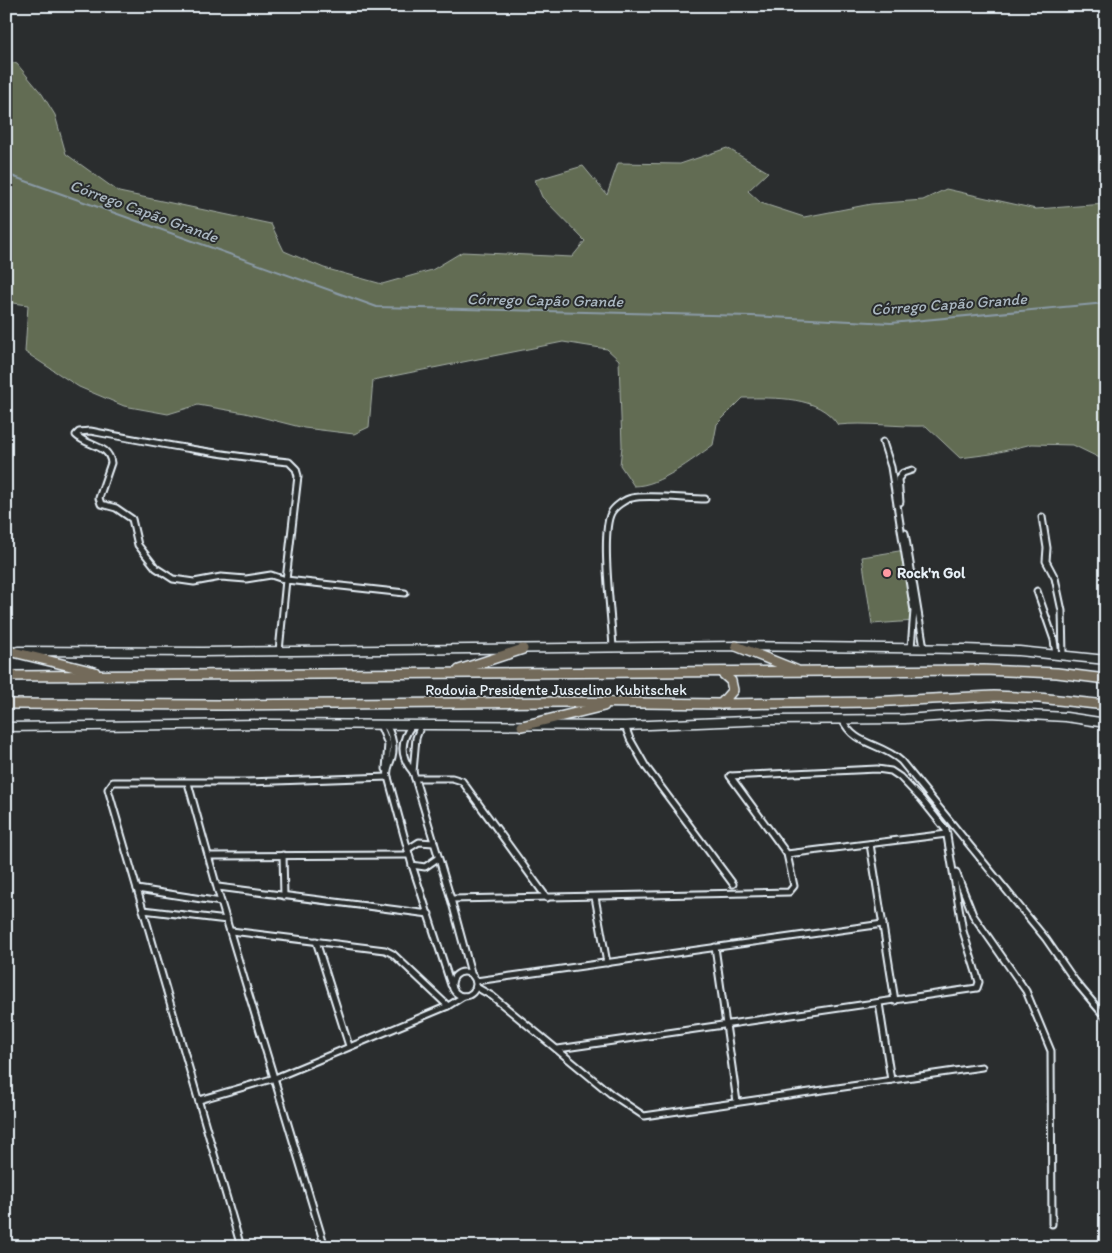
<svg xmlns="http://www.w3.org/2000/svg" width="1112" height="1253" font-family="Itim,sans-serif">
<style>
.green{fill:#626c53;stroke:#a5aea6}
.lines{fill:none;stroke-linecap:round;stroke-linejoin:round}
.stream{stroke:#8a9aa6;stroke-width:2}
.minor-casing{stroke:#e8f1f8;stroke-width:9}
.secondary-casing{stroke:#e8f1f8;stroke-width:11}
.trunk-casing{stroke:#e8f1f8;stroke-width:12}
.minor{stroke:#2a2d2e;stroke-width:5}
.secondary{stroke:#2a2d2e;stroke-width:8}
.trunk{stroke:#736b5a;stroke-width:9}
.poi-dot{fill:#ff9aa2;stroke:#2a2d2e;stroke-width:2}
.labels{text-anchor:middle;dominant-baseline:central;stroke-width:4;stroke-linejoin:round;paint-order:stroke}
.poi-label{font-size:15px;font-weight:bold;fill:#e8f1f8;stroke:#2a2d2e;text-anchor:start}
.street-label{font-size:15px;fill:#e8f1f8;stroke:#2a2d2e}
.water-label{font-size:16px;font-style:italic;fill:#aab7c1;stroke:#2a2d2e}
</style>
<rect width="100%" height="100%" fill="#2a2d2e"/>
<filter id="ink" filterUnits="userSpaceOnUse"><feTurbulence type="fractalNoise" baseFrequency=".02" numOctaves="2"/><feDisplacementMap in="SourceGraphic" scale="10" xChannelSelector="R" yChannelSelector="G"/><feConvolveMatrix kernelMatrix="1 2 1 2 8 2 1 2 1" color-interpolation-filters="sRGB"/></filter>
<g filter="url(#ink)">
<!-- green -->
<g class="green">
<path d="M6,60L17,64L42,94L55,115L66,154L119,192L271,224L284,251L324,268L382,284L432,270L462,252L572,257L585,241L542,197L535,180L583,166L607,195L618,163L680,164L727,148L768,172L748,191L761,203L804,217L871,204L923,200L946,189L1036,209L1106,204V461L1073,445L1032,444L991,454L960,458L926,426C897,427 867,422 838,425C819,395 775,398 743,398L717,424L713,445C692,460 660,486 634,486L620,465L622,446L619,360L607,349L563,342L373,380L369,427L354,434L304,428L245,413L198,405L168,414L124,406L79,387L25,352L28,305L6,302Z"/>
<path d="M905,550L915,621L872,624L862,557Z"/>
</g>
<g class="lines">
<!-- stream -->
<path class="stream" d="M6,174L377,307L752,316L891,323L1106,303"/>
<defs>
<g id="minor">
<path d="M90,431C155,443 224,456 289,462L296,469L298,476L286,580L271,575L246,579L221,577L194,582L173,579L156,568L138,545L132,519L116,508L101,504L99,498L111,463C109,444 88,447 76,435L79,432Z"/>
<path d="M883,442L891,467L914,611L911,648"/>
<path d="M900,502L898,479L903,473L912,470"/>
<path d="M1042,517L1047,548L1046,561L1055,578L1062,611L1063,655"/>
<path d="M905,533L924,648"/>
<path d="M1037,591L1054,640L1056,655"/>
<path d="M613,648C612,621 600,534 611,513C614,507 625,499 632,498C646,494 689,499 705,499"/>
<path d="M279,651L286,580L405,593"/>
<path d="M842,719C854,746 880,742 901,761L1046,939L1075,981L1106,1018"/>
<path d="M380,725L388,744L386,769"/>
<path d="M386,725C392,735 395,745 392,757C390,765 386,769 388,777L412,865L451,985"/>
<path d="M412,725C400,741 400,757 413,772L451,899L471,973"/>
<path d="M625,726L630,739L646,767L733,884"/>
<path d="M413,772L416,738L421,725"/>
<path d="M415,778H452L462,781L547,898"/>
<path d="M188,783L221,902L325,1247"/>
<path d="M870,844L895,1001"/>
<path d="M408,849L419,842L434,843"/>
<path d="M787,854L947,834"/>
<path d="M283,855L284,896"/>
<path d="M210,856L409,855"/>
<path d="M412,865L425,867L438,858"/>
<path d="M956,872L973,915L1026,991L1051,1051L1052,1224"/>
<path d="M218,887L429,914"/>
<path d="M137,889L221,902"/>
<path d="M595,897L607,963"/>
<path d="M451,899L789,892L794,886L787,854L730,776"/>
<path d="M143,910L227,920"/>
<path d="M231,931L385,950L393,954L448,1006"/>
<path d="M316,941L349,1046"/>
<path d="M715,947L737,1102"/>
<circle cx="464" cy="984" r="12"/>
<path d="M476,981L883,924"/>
<path d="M476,987L492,996L611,1094L644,1116L982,1067"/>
<path d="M879,1003L891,1080"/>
<path d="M558,1049L977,988L979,982L963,931L946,830L922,800L900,777L891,771L877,769L730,776"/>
<path d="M199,1100L275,1078L448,1006L464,996"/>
<path d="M241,1247L108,789L113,782H246L388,777"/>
</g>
<g id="secondary">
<path d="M18,651L202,652L736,646L964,649L1019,651L1106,660"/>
<path d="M6,727L263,724L625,726L770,720L905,719L990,713L1066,717L1106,723"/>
</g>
<g id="trunk">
<path d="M736,646L796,670"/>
<path d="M9,651L95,672"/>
<path d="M459,670L523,649"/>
<path d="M721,672L731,681L733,690L721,704"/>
<path d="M6,676L984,670L1057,673L1106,679"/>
<path d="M6,704L222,705L564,702L721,704L870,702L994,696L1039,698L1106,705"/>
<path d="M522,726L604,706"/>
</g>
</defs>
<!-- minor casing -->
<use href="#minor" class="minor-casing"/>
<!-- secondary casing -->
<use href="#secondary" class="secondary-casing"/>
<!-- trunk casing -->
<use href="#trunk" class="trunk-casing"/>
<!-- minor -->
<use href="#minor" class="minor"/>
<!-- secondary -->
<use href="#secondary" class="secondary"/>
<!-- trunk -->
<use href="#trunk" class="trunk"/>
</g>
</g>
<!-- markers -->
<circle class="poi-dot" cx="887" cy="573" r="5"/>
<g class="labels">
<!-- poi labels -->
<g class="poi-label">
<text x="897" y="573">Rock'n Gol</text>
</g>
<!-- street labels -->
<g class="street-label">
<text x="556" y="690">Rodovia Presidente Juscelino Kubitschek</text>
</g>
<!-- water labels -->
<g class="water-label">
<text transform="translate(144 211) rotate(20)">Córrego Capão Grande</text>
<text transform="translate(545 300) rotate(1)">Córrego Capão Grande</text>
<text transform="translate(949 304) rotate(-4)">Córrego Capão Grande</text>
</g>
</g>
<!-- margin -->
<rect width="1112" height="1253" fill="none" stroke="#2a2d2e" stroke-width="25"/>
<rect x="12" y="12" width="1087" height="1228" fill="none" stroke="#e8f1f8" stroke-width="2" filter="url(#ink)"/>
</svg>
